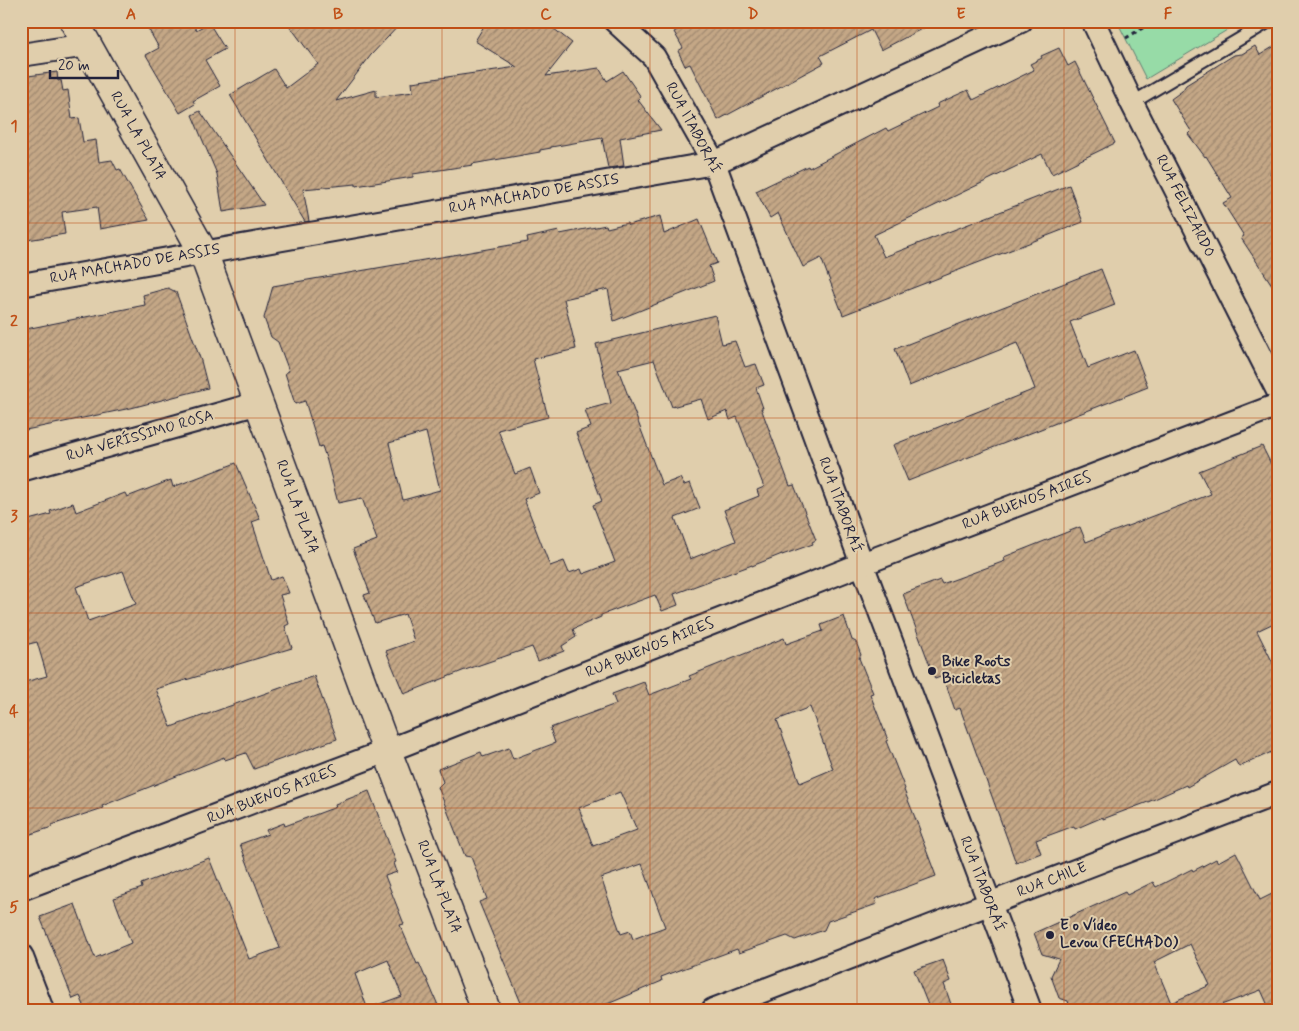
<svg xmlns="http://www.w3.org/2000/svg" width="1299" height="1031" font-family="Mynerve,sans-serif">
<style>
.green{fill:#97dba7;stroke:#5c7e71}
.building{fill:url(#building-hatch);stroke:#22223b;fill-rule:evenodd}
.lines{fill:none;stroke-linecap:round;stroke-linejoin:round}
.service-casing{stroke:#22223b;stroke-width:15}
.minor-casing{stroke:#22223b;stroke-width:26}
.tertiary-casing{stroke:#22223b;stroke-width:31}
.path{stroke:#22223b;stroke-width:3;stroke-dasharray:4 4;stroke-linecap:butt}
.service{stroke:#e0ceac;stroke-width:11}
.minor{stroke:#e0ceac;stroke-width:22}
.tertiary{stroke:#e0ceac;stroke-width:28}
.grid{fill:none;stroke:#c04e15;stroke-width:1;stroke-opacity:0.55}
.poi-dot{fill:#22223b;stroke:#e0ceac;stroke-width:2}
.labels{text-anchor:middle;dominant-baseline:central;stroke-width:4;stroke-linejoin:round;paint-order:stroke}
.street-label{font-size:15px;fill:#22223b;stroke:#e0ceac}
.poi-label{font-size:15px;font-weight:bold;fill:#22223b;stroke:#e0ceac;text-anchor:start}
.neatline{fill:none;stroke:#c04e15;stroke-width:2}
.grid-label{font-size:16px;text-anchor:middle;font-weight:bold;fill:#c04e15}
</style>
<defs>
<pattern id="building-hatch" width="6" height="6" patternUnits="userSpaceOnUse" patternTransform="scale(1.25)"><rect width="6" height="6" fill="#c4a786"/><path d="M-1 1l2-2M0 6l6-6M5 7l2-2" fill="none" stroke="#9f886f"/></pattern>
</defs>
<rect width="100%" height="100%" fill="#e0ceac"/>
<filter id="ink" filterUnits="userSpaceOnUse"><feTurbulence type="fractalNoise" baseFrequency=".02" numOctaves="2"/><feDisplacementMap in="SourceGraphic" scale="10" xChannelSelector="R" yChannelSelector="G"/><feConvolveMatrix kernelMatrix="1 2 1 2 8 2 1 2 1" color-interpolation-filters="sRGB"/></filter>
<g filter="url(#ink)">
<!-- green -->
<path class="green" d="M1117,21H1242L1146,79Z"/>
<!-- building -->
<g class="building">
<path d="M144,21H191L196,30L209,23L225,49L205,60L220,86L193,101L195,104L180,113L146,55L159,48Z"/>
<path d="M286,21H403L371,55L336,101L376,90V97L413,92L412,82L517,67L475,41L487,21H544L572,43L546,76L599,68L607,81L623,71L641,97L638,100L661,130L620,138L624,166L608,168L602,138L551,147V148L540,150V152L472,164L473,165L413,174V177L356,186V184L303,189L309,221L305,222L230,95L274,69L286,88L318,64Z"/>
<path d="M693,21H937L881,50L871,30L820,56L824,63L718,120L690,64L685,66L678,51L683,48L674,32Z"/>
<path d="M1278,44V168L1270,173L1278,186V294L1241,238L1244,236L1223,203L1232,198L1206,156L1205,157L1188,134L1191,131L1171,99L1182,91L1186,85L1234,55L1242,54L1255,46L1260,55Z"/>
<path d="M1059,48L1068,66L1075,62L1115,143L1052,174L1042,154L874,235L884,257L1069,185L1083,222L843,315L821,258L803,267L778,213L770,218L756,191L808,166L809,168L886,128L888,131L938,107L937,104L968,90L973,100L1034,70L1030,64L1042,58L1041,56Z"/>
<path d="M57,72L58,81L61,80L63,91L68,90L72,119L79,118L83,142L96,140L99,162L112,160L117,170L120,169L149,220L100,229L97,207L62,212L65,234L21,241V77Z"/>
<path d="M200,111L264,205L223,212L217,174L192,115Z"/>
<path d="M660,216L664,234L699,219L717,263L709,266L714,281L614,321L608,289L564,299L576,349L533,359L548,417L498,430L515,474L530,468L539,493L524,499L550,566L564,561L569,573L581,569L583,574L615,562L593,505L602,501L576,433L591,427L585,410L611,403L596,344L715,315L722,344L735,341L745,367L756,364L764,385L756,388L763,408H761L790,486L794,485L816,540L812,542L813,544L782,555V554L752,566V565L674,594L678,605L662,611L655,595L601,615V617L573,629L576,637L562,646L564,651L538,661L532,647L465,670L404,694L386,651L414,641L405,614L375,623L364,595L370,593L353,549L377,540L362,498L338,503L327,461L322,446L319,447L305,401L295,404L285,373L289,371L278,342L271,337L264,318L273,286L528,242L527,238L559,231L560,234L606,225L607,228L627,223L628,225ZM654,360L672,407L701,399L708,419L727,411L730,420L737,417L764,487L757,490L759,496L724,510L736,541L690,559L675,518L700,508L690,483L684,485L680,478L662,485L618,369ZM426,432L440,490L403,500L389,443Z"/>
<path d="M1101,269L1115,305L1070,322L1088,368L1134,350L1148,387L908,481L893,445L1035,389L1017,343L909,386L895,349Z"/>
<path d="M168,288L176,292L201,361L208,388L131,408L21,431V330L145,305L143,295Z"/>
<path d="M1262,446L1278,478V621L1257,631L1278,673V749L1239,767L1235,760L1187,787L1186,785L1148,802L1103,819V817L1075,829L1074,826L1036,840L1041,853L1016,863L960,708L955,710L943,676L935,679L903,594L940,580L942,584L1005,561L1004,557L1080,527L1086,542L1211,494L1199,471Z"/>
<path d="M236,463L260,519L252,522L271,580L282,576L289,593L280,595L289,624L285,626L292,648L156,689L171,727L314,676L337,739L254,769L246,753L225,760L224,757L102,806L103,808L52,825V827L28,835L21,817V683L47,676L37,642L21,646V522L51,514L50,511L73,503L76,512L125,493L127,497L171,480L173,487ZM123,571L136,604L88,621L76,587Z"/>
<path d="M844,616L852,640L856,642L861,655L859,658L873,693L870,694L888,740L886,741L905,789L904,790L920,830L919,831L936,876L875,899L877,904L828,921L824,930L795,940L787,936L739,953L737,949L661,977L662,981L610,1003L587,1010H524L479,902L487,899L471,857L465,856L438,787L443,782L438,769L481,752L483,757L509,748L513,759L555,743L550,728L616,704L612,694L644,682L649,695L691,679L689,676L784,638L786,644L823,631L821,625ZM810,707L833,769L800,783L777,720ZM620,792L637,830L593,846L579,808ZM642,864L665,927L633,939L630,931L621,934L601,878Z"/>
<path d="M369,791L396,862L394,863L397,872L385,876L404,924L400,925L417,964L419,963L425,977H426L440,1010H370L369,1008L402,996L388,960L355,974L368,1010H86L80,996L73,999L40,917L75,904L95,958L131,943L114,898L142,888L141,884L209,858L249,959L280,948L240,844L268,834L266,830L284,823L285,826L336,807L335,804Z"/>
<path d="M1236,852L1260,900L1278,891V1010H1270L1261,990L1208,1010H1071L1068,1001L1059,998L1051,976L1059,959L1042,954L1034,933L1125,892L1127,895L1153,882L1156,887L1192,869L1193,871L1216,859L1218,862ZM1190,944L1210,985L1171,1003L1154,962Z"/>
<path d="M943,960L951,981L944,984L953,1010H930L914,970Z"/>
</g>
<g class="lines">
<defs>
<path id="service" d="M1132,103L1270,21"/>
<g id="minor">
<path d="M615,21L654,57L714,163L862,564L1030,1010"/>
<path d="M1093,21L1132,103L1278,391"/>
<path d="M21,55L87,45"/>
<path d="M21,285L714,163L1021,21"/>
<path d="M21,470L259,403"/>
<path d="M21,889L387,751L862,564L1278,405"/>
<path d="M21,955L42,1010"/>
<path d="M713,1010L1278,793"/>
</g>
<path id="tertiary" d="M74,21L203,252L387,751L486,1010"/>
</defs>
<!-- service casing -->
<use href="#service" class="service-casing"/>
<!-- minor casing -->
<use href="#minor" class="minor-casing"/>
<!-- tertiary casing -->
<use href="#tertiary" class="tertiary-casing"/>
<!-- path -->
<path class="path" d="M1126,38L1154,21"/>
<!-- service -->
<use href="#service" class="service"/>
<!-- minor -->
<use href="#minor" class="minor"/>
<!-- tertiary -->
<use href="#tertiary" class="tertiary"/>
</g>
</g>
<!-- grid -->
<path class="grid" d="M235,21V1010M442,21V1010M650,21V1010M857,21V1010M1064,21V1010M21,223H1278M21,418H1278M21,613H1278M21,808H1278"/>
<!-- markers -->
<g class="poi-dot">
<circle cx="932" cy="671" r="5"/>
<circle cx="1050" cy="935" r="5"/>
</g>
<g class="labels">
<!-- street labels -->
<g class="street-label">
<text transform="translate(693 128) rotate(62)">RUA ITABORAÍ</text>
<text transform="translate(138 136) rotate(61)">RUA LA PLATA</text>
<text transform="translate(534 194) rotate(-10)">RUA MACHADO DE ASSIS</text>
<text transform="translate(1185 206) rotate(63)">RUA FELIZARDO</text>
<text transform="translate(135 264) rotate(-10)">RUA MACHADO DE ASSIS</text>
<text transform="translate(140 436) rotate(-16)">RUA VERÍSSIMO ROSA</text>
<text transform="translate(1027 501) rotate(-21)">RUA BUENOS AIRES</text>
<text transform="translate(840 505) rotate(70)">RUA ITABORAÍ</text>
<text transform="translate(297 507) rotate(70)">RUA LA PLATA</text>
<text transform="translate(650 648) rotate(-22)">RUA BUENOS AIRES</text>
<text transform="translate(272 795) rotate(-21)">RUA BUENOS AIRES</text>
<text transform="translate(1052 880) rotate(-21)">RUA CHILE</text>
<text transform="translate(982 884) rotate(69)">RUA ITABORAÍ</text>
<text transform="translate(439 887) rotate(69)">RUA LA PLATA</text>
</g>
<!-- poi labels -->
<g class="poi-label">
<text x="942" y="662">Bike Roots<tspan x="942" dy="17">Bicicletas</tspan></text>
<text x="1060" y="926">E o Vídeo<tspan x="1060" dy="17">Levou (FECHADO)</tspan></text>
</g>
</g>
<!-- margin -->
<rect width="1299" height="1031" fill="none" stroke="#e0ceac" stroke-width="55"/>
<!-- scale -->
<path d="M50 70v8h68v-8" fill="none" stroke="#22223b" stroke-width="2.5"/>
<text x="58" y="70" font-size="15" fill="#22223b" stroke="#e0ceac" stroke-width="4" paint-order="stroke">20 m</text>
<rect x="28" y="28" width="1244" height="976" class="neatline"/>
<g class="grid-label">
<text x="131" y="19">A</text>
<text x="338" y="19">B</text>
<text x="546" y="19">C</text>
<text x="753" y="19">D</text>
<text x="961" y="19">E</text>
<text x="1168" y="19">F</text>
<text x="14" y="131">1</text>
<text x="14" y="326">2</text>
<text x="14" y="521">3</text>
<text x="14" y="716">4</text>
<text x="14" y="912">5</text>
</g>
</svg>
